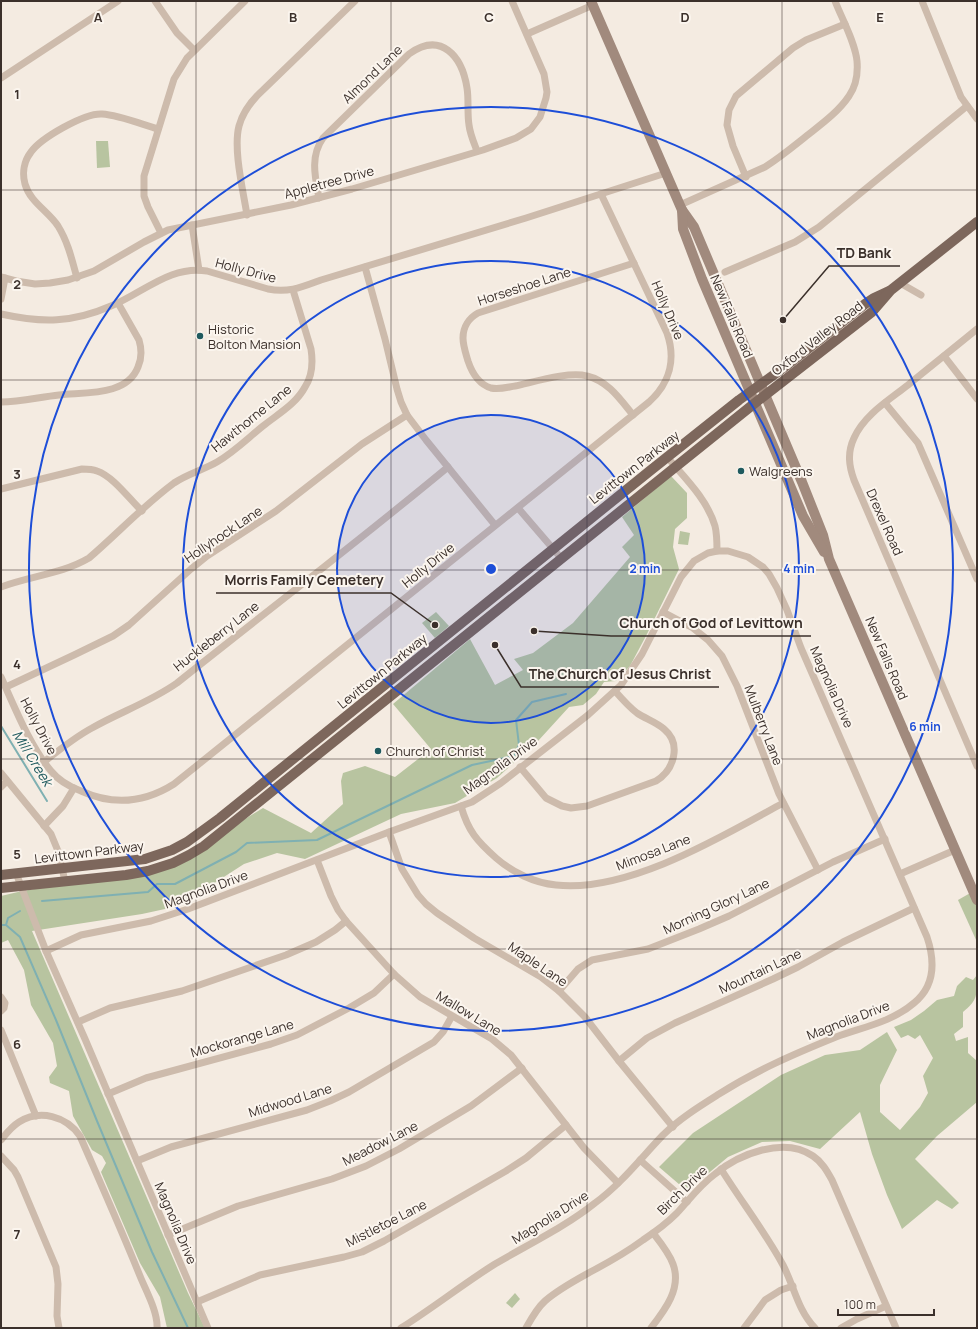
<svg xmlns="http://www.w3.org/2000/svg" width="978" height="1329" font-family="Manrope,sans-serif">
<style>
.green{fill:#b8c4a0}
.lines{fill:none;stroke-linecap:round;stroke-linejoin:round}
.stream{stroke:#7fb0b2;stroke-width:2}
.street{stroke:#cdbbac;stroke-width:7}
.secondary{stroke:#a18a7d;stroke-width:10}
.primary{stroke:#7d675c;stroke-width:10}
.grid{fill:none;stroke:#3b302b;stroke-width:1;stroke-opacity:0.55}
.ring{fill:none;stroke:#1d4ed8;stroke-width:2}
.poi-dot{fill:#1f5a5e;stroke:#fbf5ee;stroke-width:1.5}
.labels{text-anchor:middle;dominant-baseline:central;stroke-width:4;stroke-linejoin:round;paint-order:stroke}
.street-label{font-size:13px;fill:#3b302b;stroke:#fbf5ee}
.poi-label{font-size:13px;fill:#3b302b;stroke:#fbf5ee;text-anchor:start}
.water-label{font-size:14px;font-style:italic;fill:#1f5a5e;stroke:#fbf5ee}
.grid-label{font-size:13px;text-anchor:middle;font-weight:bold;fill:#3b302b;stroke:#fbf5ee;stroke-width:4;stroke-linejoin:round;paint-order:stroke}
.centre{fill:#1d4ed8;stroke:#fbf5ee;stroke-width:2}
.ring-label{font-size:12px;text-anchor:middle;font-weight:bold;fill:#1d4ed8;stroke:#fbf5ee;stroke-width:4;stroke-linejoin:round;paint-order:stroke}
.leader{fill:none;stroke:#3b302b;stroke-width:1.5}
.callout-dot{fill:#3b302b;stroke:#fbf5ee;stroke-width:1.5}
.callout-label{font-size:14px;text-anchor:middle;font-weight:bold;fill:#3b302b;stroke:#fbf5ee;stroke-width:4;stroke-linejoin:round;paint-order:stroke}
</style>
<rect width="100%" height="100%" fill="#f4ebe1"/>
<!-- green -->
<g class="green">
<path d="M96,141H108L110,167L97,168Z"/>
<path d="M671,476L687,493V518L675,529L673,547L679,569L647,634L630,666L616,681L604,682L596,694L583,705L569,707L538,741L497,778L455,803L401,814L305,859L277,853L244,864L185,902L165,909L142,914L32,931L188,1293L205,1328H167L160,1297L140,1263L101,1172L106,1163L102,1156L92,1150L73,1116L69,1091L50,1083L49,1077L57,1066L53,1043L31,1005L24,970L8,940L1,943V896L18,892L189,860L245,819L263,808L311,833L343,804L341,781L343,773L365,766L395,777L431,749L393,704L470,639L495,685L523,670L514,659L533,653L573,623L630,557L622,547L634,535L622,517Z"/>
<path d="M680,531L690,533L688,545L678,544Z"/>
<path d="M436,612L449,626L435,638L422,623Z"/>
<path d="M972,892L977,904V942L958,900Z"/>
<path d="M977,975C977,995 978,1000 963,1012V1027L954,1034L956,1041L968,1037V1053L977,1061V1102L937,1136L915,1159L959,1203L952,1209L937,1200L902,1229L887,1195L872,1154L860,1112L820,1149L790,1141L762,1142L728,1157L687,1191L659,1167L693,1133L781,1075L825,1055L860,1050L887,1032L897,1050L880,1085V1112L900,1130L920,1107L928,1093L923,1076L933,1058L920,1035L915,1039L908,1035L901,1038L894,1027L911,1020L924,1011L937,1000L954,996L957,986L966,977L973,980Z"/>
<path d="M515,1293L520,1299L512,1308L506,1303Z"/>
</g>
<g class="lines">
<!-- stream -->
<g class="stream">
<path d="M1,726L47,801"/>
<path d="M42,901L148,892L157,884H175L236,852L247,843L317,840L472,765L514,756L519,745L516,720L532,702L566,694"/>
<path d="M1,925H6L20,937L56,1020L97,1121L152,1252L188,1328"/>
<path d="M6,925L8,918L20,911"/>
</g>
<!-- street -->
<g class="street">
<path d="M155,1L177,33L194,50"/>
<path d="M922,1L961,97L977,119"/>
<path d="M527,34L593,5"/>
<path d="M1,78L118,1"/>
<path d="M746,177L733,146L727,125L729,110L736,96L793,48L806,40L845,24"/>
<path d="M319,198C315,177 310,156 323,138L409,54C441,31 462,56 467,88C469,100 467,113 469,125C470,134 474,143 477,151"/>
<path d="M680,205L765,167C781,157 795,145 809,134C823,123 839,111 849,96C856,86 858,73 857,61C855,42 842,19 835,1"/>
<path d="M247,215C243,190 233,149 239,126C243,111 252,100 263,90L355,1"/>
<path d="M192,225L199,270"/>
<path d="M161,233L148,207L144,196V176L174,79L187,58L245,1"/>
<path d="M365,267L385,339L397,389L401,402L407,415L426,440L495,525"/>
<path d="M725,272L795,242L819,227L967,106"/>
<path d="M1,277L16,281L35,284L50,283L68,280L94,271L144,242L168,230L291,205L352,189L483,150L516,138L531,129L540,117L546,98L547,92L544,74L512,1"/>
<path d="M77,278C72,260 68,242 58,226C48,211 30,202 25,184C22,173 24,161 31,152C41,138 84,113 102,114C119,115 141,124 158,129"/>
<path d="M900,283L921,295"/>
<path d="M1,299L5,278"/>
<path d="M1,314C42,323 72,323 111,306C143,293 170,265 207,271L268,289C289,293 302,287 321,280L526,218L666,173"/>
<path d="M977,329C954,348 931,366 908,385C889,400 864,415 854,438C847,453 849,466 854,480L977,766"/>
<path d="M944,356L961,378L977,399"/>
<path d="M1,402C20,402 40,397 59,395C86,392 127,396 138,367C142,358 142,350 139,340L118,303"/>
<path d="M885,403L918,443L977,579"/>
<path d="M633,415C620,399 608,381 587,376C569,371 534,382 515,386C508,387 499,390 491,388C478,384 472,373 468,361C466,354 463,346 463,338C463,327 469,318 478,313L634,263"/>
<path d="M667,457C685,478 707,499 715,526C717,534 717,543 717,551"/>
<path d="M1,489L82,469C87,469 92,469 97,471C114,477 129,499 142,511"/>
<path d="M518,508L561,558"/>
<path d="M1,587C30,576 62,574 89,558C117,534 143,506 174,483C187,474 203,470 217,462C234,452 248,438 263,426C278,414 296,404 305,387C313,375 313,362 311,349L293,290"/>
<path d="M663,612L693,628L708,640L722,656L737,686L779,794L818,870"/>
<path d="M1,677C15,708 30,746 51,771C59,781 70,787 81,791C114,806 144,803 174,784L649,402C670,383 676,359 667,333L601,194"/>
<path d="M6,687L74,655L113,636L129,625L191,569L207,556L276,511L362,444L407,415"/>
<path d="M44,762C59,750 75,737 92,728C120,712 150,702 177,683C267,611 359,541 448,467"/>
<path d="M520,767L546,798L562,806L571,808L587,806L656,781C674,770 682,744 664,729C656,722 646,719 637,713C629,707 622,699 615,691"/>
<path d="M1,773L51,834L58,851L65,881"/>
<path d="M1,787L7,781"/>
<path d="M461,806C468,831 477,841 496,858C512,872 534,883 556,885C628,893 721,837 783,803"/>
<path d="M44,826L63,806L74,788"/>
<path d="M389,832L402,869L418,895L426,904L437,913L474,938L541,977L559,991L585,1017L619,1061L673,1127"/>
<path d="M317,860L331,896L338,910L346,921L394,974L420,997L492,1039L511,1055L584,1148L618,1183"/>
<path d="M16,873L46,951L85,1039L208,1328"/>
<path d="M900,874L955,850"/>
<path d="M46,951L81,935L151,921L188,909L389,832L472,802L501,783L588,715L621,685L642,654L681,577L694,561L708,553L717,551H728L748,557L763,567L769,574L777,588L787,610L801,648L927,937C935,961 935,986 914,1003C892,1022 863,1027 836,1037C794,1054 757,1070 719,1094C700,1106 679,1119 663,1135C641,1158 621,1184 595,1203C565,1227 529,1244 495,1264C463,1284 433,1308 401,1328"/>
<path d="M559,991L578,969L592,960L648,949L699,929L729,916L833,862L885,839"/>
<path d="M1,997L5,1003L4,1008L1,1011"/>
<path d="M78,1022L110,1008L182,991L286,955L316,942L335,930L346,921"/>
<path d="M1,1030L36,1116"/>
<path d="M619,1061L647,1038L675,1023L773,979L798,967L843,942L914,908"/>
<path d="M108,1094L146,1078L271,1044L297,1035L349,1008L374,993L394,974"/>
<path d="M1,1140C6,1134 11,1127 19,1122C40,1109 66,1116 80,1136C100,1182 121,1229 140,1276C146,1291 158,1312 157,1328"/>
<path d="M1,1156L14,1170L18,1177L56,1267L58,1284L57,1316L59,1328"/>
<path d="M640,1160L687,1202"/>
<path d="M137,1161L171,1147L307,1110L330,1101L349,1092L434,1042L443,1032L452,1016"/>
<path d="M721,1169C741,1201 765,1232 783,1265C794,1286 798,1311 815,1328"/>
<path d="M168,1235L238,1206L332,1179L366,1166L399,1149L471,1106L522,1068"/>
<path d="M197,1302L260,1275L344,1257L362,1252L384,1241L506,1171L526,1158L566,1125"/>
<path d="M526,1328C531,1319 537,1308 545,1301C560,1288 578,1279 594,1270C611,1261 628,1251 643,1240C655,1232 667,1223 677,1213C689,1200 700,1185 715,1174C739,1154 784,1136 813,1156C822,1162 827,1171 832,1180L896,1328"/>
<path d="M651,1328C665,1310 682,1288 673,1264C669,1253 660,1242 653,1233"/>
<path d="M744,1328L765,1300L781,1290L793,1286"/>
<path d="M841,1328L857,1319L886,1306"/>
</g>
<!-- secondary -->
<g class="secondary">
<path d="M591,1L682,210L694,227L802,482L823,535L829,559L977,900"/>
<path d="M682,210L683,229L702,279L803,516L824,552"/>
</g>
<!-- primary -->
<g class="primary">
<path d="M1,875L145,859L172,850L187,842L220,818L651,470L739,400L786,366L865,304L874,298L889,291"/>
<path d="M1,888L126,875L148,871L173,863L189,855L204,846L755,403L872,312L891,290L977,222"/>
</g>
</g>
<!-- grid -->
<path class="grid" d="M196,1V1328M391,1V1328M587,1V1328M782,1V1328M1,190H977M1,380H977M1,570H977M1,759H977M1,949H977M1,1139H977"/>
<!-- distance rings -->
<circle cx="491" cy="569" r="154" fill="#1d4ed8" fill-opacity=".12"/>
<g class="ring">
<circle cx="491" cy="569" r="154"/>
<circle cx="491" cy="569" r="308"/>
<circle cx="491" cy="569" r="462"/>
</g>
<!-- markers -->
<g class="poi-dot">
<circle cx="200" cy="336" r="4"/>
<circle cx="741" cy="471" r="4"/>
<circle cx="378" cy="751" r="4"/>
</g>
<g class="labels">
<!-- street labels -->
<g class="street-label">
<text transform="translate(372 74) rotate(-44)">Almond Lane</text>
<text transform="translate(329 182) rotate(-15)">Appletree Drive</text>
<text transform="translate(246 270) rotate(15)">Holly Drive</text>
<text transform="translate(524 286) rotate(-18)">Horseshoe Lane</text>
<text transform="translate(668 310) rotate(67)">Holly Drive</text>
<text transform="translate(732 316) rotate(67)">New Falls Road</text>
<text transform="translate(817 338) rotate(-38)">Oxford Valley Road</text>
<text transform="translate(251 418) rotate(-39)">Hawthorne Lane</text>
<text transform="translate(634 467) rotate(-38)">Levittown Parkway</text>
<text transform="translate(885 522) rotate(66)">Drexel Road</text>
<text transform="translate(223 534) rotate(-34)">Hollyhock Lane</text>
<text transform="translate(428 565) rotate(-39)">Holly Drive</text>
<text transform="translate(216 636) rotate(-38)">Huckleberry Lane</text>
<text transform="translate(887 658) rotate(67)">New Falls Road</text>
<text transform="translate(382 671) rotate(-39)">Levittown Parkway</text>
<text transform="translate(832 687) rotate(66)">Magnolia Drive</text>
<text transform="translate(764 725) rotate(69)">Mulberry Lane</text>
<text transform="translate(39 726) rotate(62)">Holly Drive</text>
<text transform="translate(500 765) rotate(-36)">Magnolia Drive</text>
<text transform="translate(89 852) rotate(-7)">Levittown Parkway</text>
<text transform="translate(653 852) rotate(-21)">Mimosa Lane</text>
<text transform="translate(206 889) rotate(-20)">Magnolia Drive</text>
<text transform="translate(716 906) rotate(-25)">Morning Glory Lane</text>
<text transform="translate(538 964) rotate(34)">Maple Lane</text>
<text transform="translate(760 971) rotate(-25)">Mountain Lane</text>
<text transform="translate(469 1013) rotate(31)">Mallow Lane</text>
<text transform="translate(848 1020) rotate(-21)">Magnolia Drive</text>
<text transform="translate(242 1038) rotate(-16)">Mockorange Lane</text>
<text transform="translate(290 1100) rotate(-17)">Midwood Lane</text>
<text transform="translate(380 1143) rotate(-27)">Meadow Lane</text>
<text transform="translate(682 1190) rotate(-44)">Birch Drive</text>
<text transform="translate(550 1217) rotate(-32)">Magnolia Drive</text>
<text transform="translate(176 1223) rotate(67)">Magnolia Drive</text>
<text transform="translate(386 1223) rotate(-27)">Mistletoe Lane</text>
</g>
<!-- poi labels -->
<g class="poi-label">
<text x="208" y="329">Historic<tspan x="208" dy="15">Bolton Mansion</tspan></text>
<text x="749" y="471">Walgreens</text>
<text x="386" y="751">Church of Christ</text>
</g>
<!-- water labels -->
<g class="water-label">
<text transform="translate(33 758) rotate(58)">Mill Creek</text>
</g>
</g>
<g class="grid-label">
<text x="98" y="22">A</text>
<text x="293" y="22">B</text>
<text x="489" y="22">C</text>
<text x="685" y="22">D</text>
<text x="880" y="22">E</text>
<text x="17" y="99">1</text>
<text x="17" y="289">2</text>
<text x="17" y="479">3</text>
<text x="17" y="669">4</text>
<text x="17" y="859">5</text>
<text x="17" y="1049">6</text>
<text x="17" y="1239">7</text>
</g>
<circle cx="491" cy="569" r="6" class="centre"/>
<g class="ring-label">
<text x="645" y="573">2 min</text>
<text x="799" y="573">4 min</text>
<text x="925" y="731">6 min</text>
</g>
<!-- callouts -->
<path class="leader" d="M783 320L829 266H900M435 625L391 593H216M534 631L611 636H811M495 645L521 687H719"/>
<g class="callout-dot">
<circle cx="783" cy="320" r="4"/>
<circle cx="435" cy="625" r="4"/>
<circle cx="534" cy="631" r="4"/>
<circle cx="495" cy="645" r="4"/>
</g>
<g class="callout-label">
<text x="864" y="258">TD Bank</text>
<text x="304" y="585">Morris Family Cemetery</text>
<text x="711" y="628">Church of God of Levittown</text>
<text x="620" y="679">The Church of Jesus Christ</text>
</g>
<!-- border -->
<rect width="978" height="1329" fill="none" stroke="#3b302b" stroke-width="4"/>
<!-- scale -->
<path d="M838 1309v6h96v-6" fill="none" stroke="#3b302b" stroke-width="2"/>
<text x="844" y="1309" font-size="12" fill="#3b302b" stroke="#fbf5ee" stroke-width="3" paint-order="stroke">100 m</text>
</svg>
